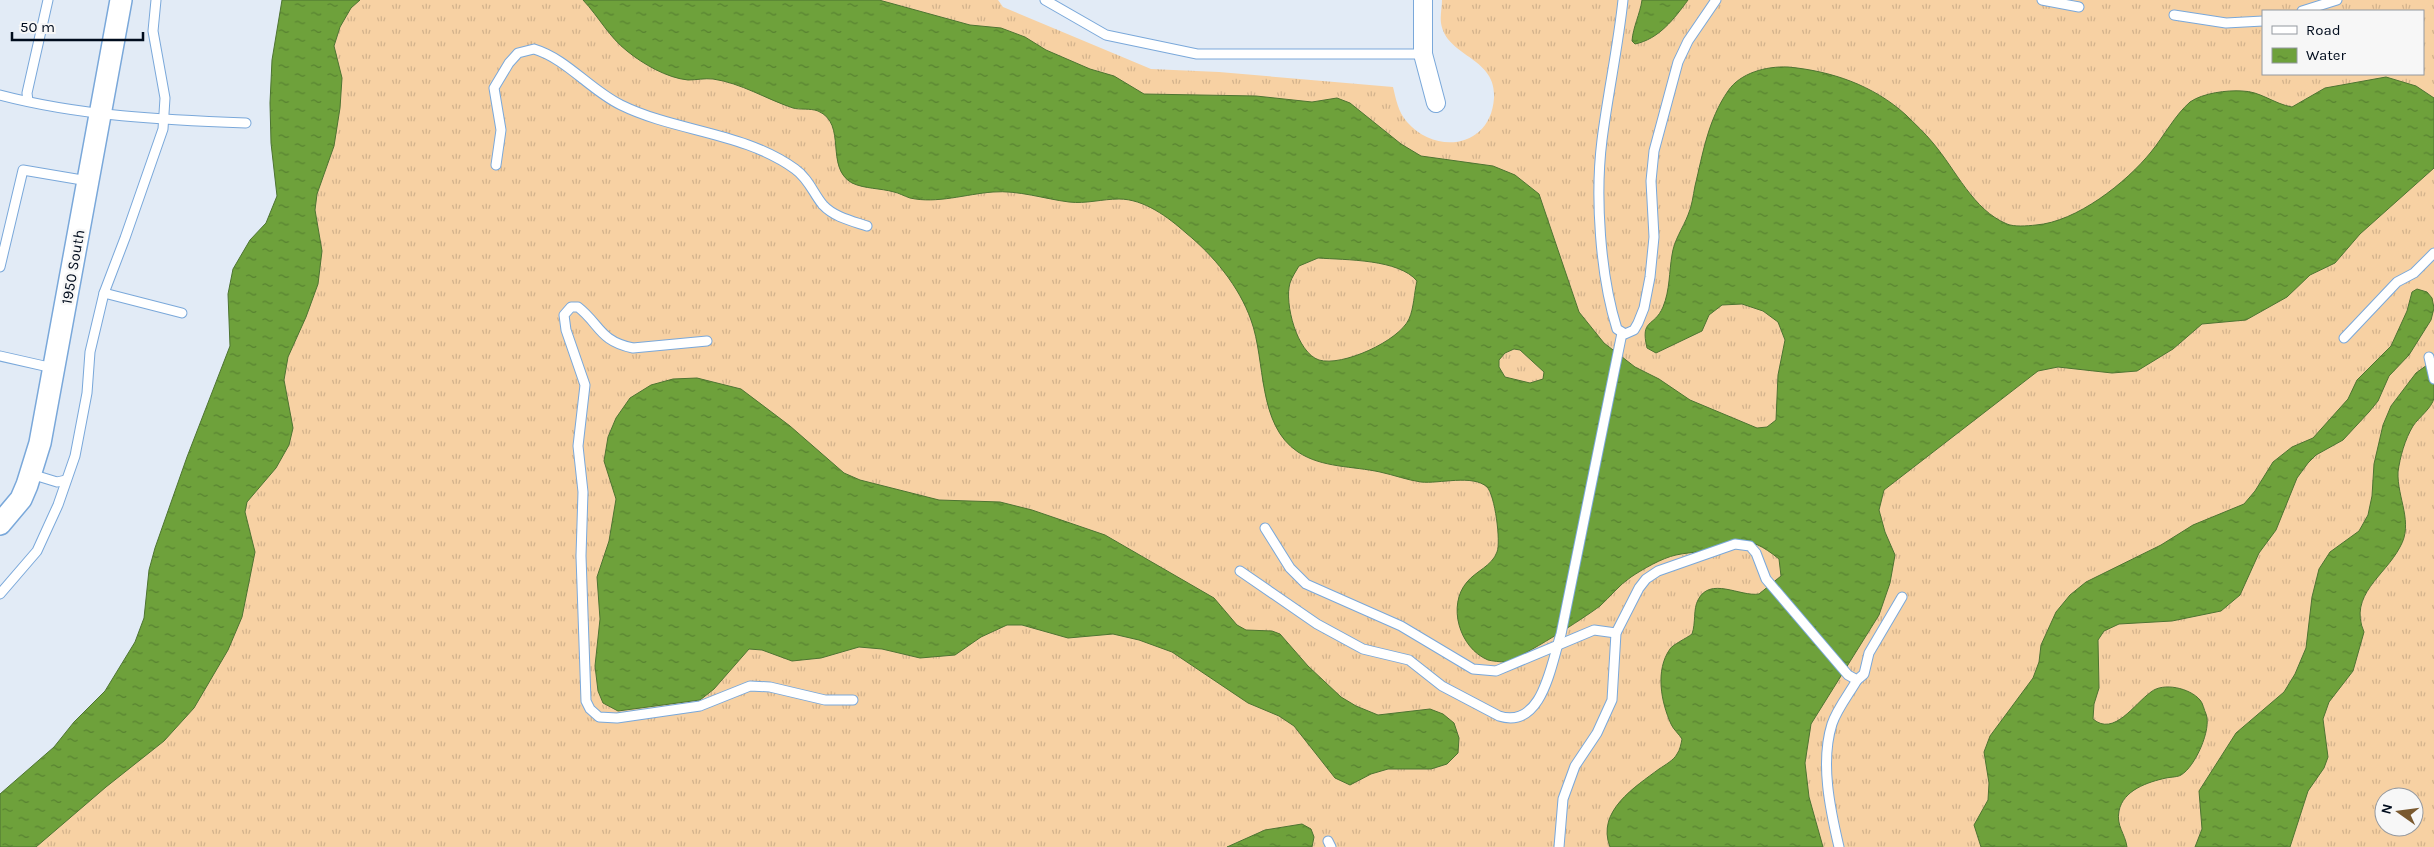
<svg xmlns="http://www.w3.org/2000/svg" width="2434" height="847" font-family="Karla,sans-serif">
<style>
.grass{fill:url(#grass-tufts);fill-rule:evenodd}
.water{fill:url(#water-ripples);stroke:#4d7432;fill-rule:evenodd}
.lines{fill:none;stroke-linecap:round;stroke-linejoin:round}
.service-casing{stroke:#7aa8da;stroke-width:11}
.minor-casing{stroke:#7aa8da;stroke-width:20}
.tertiary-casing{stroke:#7aa8da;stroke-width:24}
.service{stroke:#fff;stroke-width:9}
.minor{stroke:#fff;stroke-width:18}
.tertiary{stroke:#fff;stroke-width:21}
.labels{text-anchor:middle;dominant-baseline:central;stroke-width:5;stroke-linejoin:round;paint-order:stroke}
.street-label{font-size:15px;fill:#000c1d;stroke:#f7f7f7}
</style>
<defs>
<pattern id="grass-tufts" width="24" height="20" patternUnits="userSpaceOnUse" patternTransform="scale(1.25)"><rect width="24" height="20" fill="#f7d1a3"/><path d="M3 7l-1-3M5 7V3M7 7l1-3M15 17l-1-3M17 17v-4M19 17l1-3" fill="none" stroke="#d2b28c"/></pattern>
<pattern id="water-ripples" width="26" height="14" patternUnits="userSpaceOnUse" patternTransform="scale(1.25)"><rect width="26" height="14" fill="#6ea13b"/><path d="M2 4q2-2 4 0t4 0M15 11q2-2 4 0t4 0" fill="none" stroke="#588231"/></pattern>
</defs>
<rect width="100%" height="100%" fill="#e2ebf6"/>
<!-- grass -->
<path class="grass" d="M315,0H998L1003,7L1151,69L1219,72L1393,87C1396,99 1398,112 1407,122C1437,156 1491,147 1494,98C1497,57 1446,57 1441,23C1440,16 1442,7 1442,0H2434V847H0V822L135,726L219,520ZM2263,11H2423V74H2263ZM2384,797H2414V827H2384Z"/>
<!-- water -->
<g class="water">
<path d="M282,0H360L351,8L340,27L334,46L342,78L340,108L334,146L317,194L315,210L322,251L318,284L306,317L288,357L284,380L293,428L289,445L276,468L247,502L245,512L255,552L242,617L228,650L194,708L164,741L106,787L36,847H0V794L54,747L74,722L105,691L135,642L144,618L149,570L155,548L187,457L230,346L228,294L233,269L250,240L266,223L277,196L271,143L270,103L272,60Z"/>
<path d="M583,0H879L970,25L1001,28L1025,37L1046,50L1090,69L1114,76L1144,94L1256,96L1312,102L1337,98L1350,103L1401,144L1421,156L1493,166L1515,175L1539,194L1579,312L1604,343L1635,367L1659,379L1690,400L1757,428L1767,427L1776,420L1778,375L1785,340L1778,322L1763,311L1742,304L1722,305L1709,315L1702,331L1656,353L1647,348C1640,318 1654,328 1663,307C1670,290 1669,272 1672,255C1674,240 1683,228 1688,215C1692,206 1693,196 1695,186C1703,153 1708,120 1728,91C1740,73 1766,66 1788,67C1831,71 1873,85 1906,115C1915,124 1925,133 1933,143C1956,170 1973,210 2007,224C2014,227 2027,226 2036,225C2076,222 2126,183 2151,152C2164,136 2175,115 2190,102C2203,93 2227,90 2242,91C2260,91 2274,104 2292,107L2325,88L2386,77L2416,86L2434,98V168L2360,234L2335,263L2310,275L2287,297L2246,320L2202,324L2173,349L2137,371L2112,373L2058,367L2038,371L1884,490L1879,510L1885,532L1895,555L1890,583L1879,615L1811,724L1805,763L1809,797L1823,847H1610C1596,811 1635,787 1659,769C1665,765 1674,760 1677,754C1680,750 1681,744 1682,739C1679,734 1673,729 1671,724C1661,702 1655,670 1670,649C1672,645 1687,638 1692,634C1696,623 1693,609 1698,600C1710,576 1740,597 1759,594L1781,576L1779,559C1746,532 1738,542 1701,551C1693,553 1684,553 1676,555C1662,558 1643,569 1631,577C1619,585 1610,597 1600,606C1584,618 1522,658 1505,662C1501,662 1492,661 1488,660C1459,648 1447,605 1467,582C1476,571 1492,566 1497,552C1501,542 1495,495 1487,487C1473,474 1439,484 1421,482C1407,480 1394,475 1380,472C1353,466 1322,468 1298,452C1257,425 1266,361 1251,320C1239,286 1213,255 1186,233C1168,217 1144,199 1119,199C1102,199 1086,204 1069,202C1045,199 1018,190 993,192C966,194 937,204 910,198C904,196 899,193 894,192C880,188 865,189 852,183C824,167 848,124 818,111C810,108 800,110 793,108C766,99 741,83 713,79C705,78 696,80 688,80C667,78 643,64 627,51C609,37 599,17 583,0ZM1318,258C1346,260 1399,259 1417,281C1414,293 1414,308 1409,319C1399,341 1342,367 1319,360C1297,353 1284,303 1290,283C1292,277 1296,271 1299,266ZM1514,349L1520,350L1544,372L1543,379L1530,383L1505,377L1499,367V360L1505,353Z"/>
<path d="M1642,0H1688C1674,19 1659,39 1635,44L1632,41C1633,27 1640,14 1642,0Z"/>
<path d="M2417,289L2427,292L2432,298L2434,308L2431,320L2409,355L2389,376L2378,401L2369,412L2343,440L2316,455L2308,463L2297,478L2276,530L2259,553L2240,595L2221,611L2172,621L2119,624L2104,631L2098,640L2099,688L2094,704L2093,719C2114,737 2134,704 2151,692C2163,682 2190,688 2200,700C2203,703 2204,710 2206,714C2212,729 2195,767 2181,775C2178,777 2171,777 2166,778C2148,782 2123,790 2119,811C2116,826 2125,833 2127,847H1981L1974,825L1988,800L1989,783L1984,752L1990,736L2033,678L2039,662L2041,645L2056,612L2070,595L2086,582L2161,545L2193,525L2244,504L2255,491L2273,462L2292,447L2313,438L2348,399L2357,380L2391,346L2407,311L2412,292Z"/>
<path d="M2434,360C2434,372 2434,387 2434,398C2432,408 2419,417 2413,426C2405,439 2400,457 2398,472C2397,498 2414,523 2400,547C2385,576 2348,595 2364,632L2353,671L2329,702L2323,719L2328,757L2324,768L2308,791L2290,847H2195L2202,829L2199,791L2236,733L2284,692L2295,674L2306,648L2312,597L2319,569L2330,552L2359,531L2368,515L2372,496L2374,464L2383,425L2391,406L2416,373Z"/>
<path d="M697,378L741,389L790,426L844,473L860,480L939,500L1000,502L1032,510L1105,535L1214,598L1237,625L1246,630L1272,631L1280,634L1308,666L1341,697L1356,706L1378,715L1430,709L1443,714L1454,723L1459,738L1458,753L1447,764L1431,769H1388L1371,774L1350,785L1335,778L1294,726L1279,716L1248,703L1172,652L1139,640L1113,634L1068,638L1022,625H1007L981,637L955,655L920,658L882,649L859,647L821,658L792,661L762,650L749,649L714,689L700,700L618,711L603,703L598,691L595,666L600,619L597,577L609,541L616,499L604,461L608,437L616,418L630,398L651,385L673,379Z"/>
<path d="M1302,824L1311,829L1314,837L1312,847H1227L1265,830Z"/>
</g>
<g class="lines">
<defs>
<g id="service">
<path d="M1045,0L1106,35L1197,54H1423"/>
<path d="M1623,0C1618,47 1608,93 1602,140C1595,196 1600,275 1617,329L1625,334L1634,330L1638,323L1644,308L1650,277L1654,237L1651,181L1654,151L1678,62L1688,41L1716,0"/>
<path d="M2042,0L2079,7"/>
<path d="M2302,11L2337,0"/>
<path d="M2174,15L2226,23L2263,21"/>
<path d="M0,95C80,116 164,120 246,123"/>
<path d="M28,101L27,93L48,0"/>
<path d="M496,165L501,130L494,88L509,63L518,53L534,49C567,59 590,90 621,105C676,132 744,132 795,169C809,179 813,193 823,205C834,217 852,221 867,226"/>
<path d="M0,267L23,170L88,181"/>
<path d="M104,293L182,313"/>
<path d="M2344,338L2397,282L2414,273L2434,253"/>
<path d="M707,341L633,348C599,341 600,324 578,307H571L564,315L566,330L585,385L578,446L583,492L581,556L586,701L590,709L599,717L617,718L700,706L750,686L770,687L825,700H853"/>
<path d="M0,356L53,368"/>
<path d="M2429,357L2434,379"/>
<path d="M31,474L57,482L66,480"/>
<path d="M1265,528L1290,568L1306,584L1401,626L1473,669L1496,671L1594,630L1616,633"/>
<path d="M1240,571L1317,624L1363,649L1409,660L1442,686L1499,716C1543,730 1551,663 1561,634L1622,333"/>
<path d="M0,594L37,551L58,505L75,456L87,393L90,352L104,293L125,238L163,129L165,98L153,31L156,0"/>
<path d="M1328,841L1331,847"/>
<path d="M1559,847L1563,799L1575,766L1597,733L1612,700L1616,633L1639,588L1646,579L1658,571L1735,544L1750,546L1756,553L1766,579L1848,675L1857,680L1864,674L1869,653L1902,597"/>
<path d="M1839,847C1830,809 1820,762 1832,724C1837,709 1849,694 1857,680"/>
</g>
<path id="minor" d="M1423,0V54L1436,103"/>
<path id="tertiary" d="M0,524L21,499L27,485L40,443L121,0"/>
</defs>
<!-- service casing -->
<use href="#service" class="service-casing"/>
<!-- minor casing -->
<use href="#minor" class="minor-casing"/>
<!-- tertiary casing -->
<use href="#tertiary" class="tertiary-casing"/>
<!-- service -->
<use href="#service" class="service"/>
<!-- minor -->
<use href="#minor" class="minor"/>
<!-- tertiary -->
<use href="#tertiary" class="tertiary"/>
</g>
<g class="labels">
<!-- street labels -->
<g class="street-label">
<text transform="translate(73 267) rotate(-80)">1950 South</text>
</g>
</g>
<!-- legend -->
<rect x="2262" y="10" width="162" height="65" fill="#f7f7f7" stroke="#9499a0"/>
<rect x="2272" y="26" width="25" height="8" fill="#ffffff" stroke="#9499a0"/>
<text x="2306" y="35" font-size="15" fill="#000c1d">Road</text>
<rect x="2272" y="48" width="25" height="15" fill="url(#water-ripples)" stroke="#9499a0"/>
<text x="2306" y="60" font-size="15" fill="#000c1d">Water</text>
<!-- north arrow -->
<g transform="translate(2399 812) rotate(284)"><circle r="24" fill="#f7f7f7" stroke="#9499a0"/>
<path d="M0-4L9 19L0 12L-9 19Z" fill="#7a592f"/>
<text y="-8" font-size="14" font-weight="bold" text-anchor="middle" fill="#000c1d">N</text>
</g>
<!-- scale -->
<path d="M12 32v8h131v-8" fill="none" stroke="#000c1d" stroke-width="2.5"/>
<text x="20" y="32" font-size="15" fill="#000c1d" stroke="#f7f7f7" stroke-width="4" paint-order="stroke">50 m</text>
</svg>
